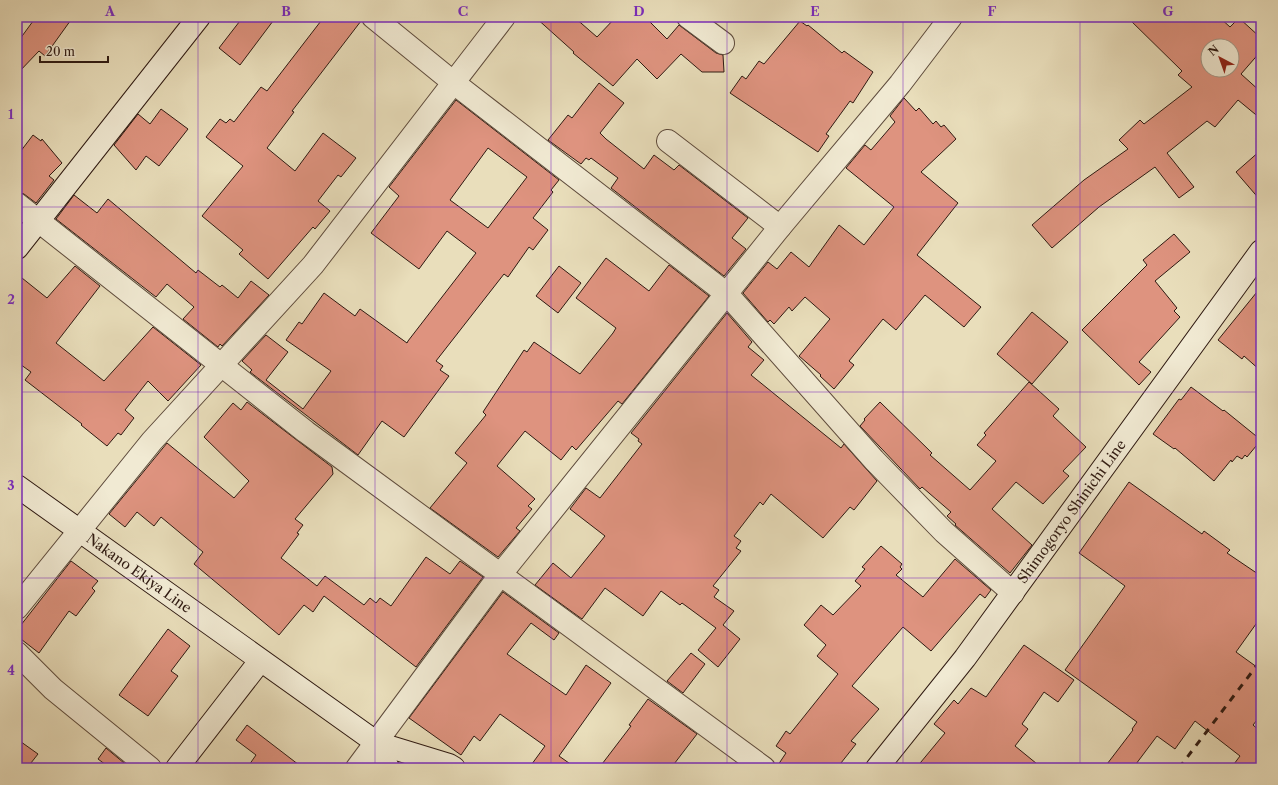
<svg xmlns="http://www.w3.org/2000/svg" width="1278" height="785" font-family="'Libre Caslon Text',serif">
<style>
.building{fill:#de937f;stroke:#2f1a12;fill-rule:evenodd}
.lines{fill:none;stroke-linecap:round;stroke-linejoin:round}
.street-casing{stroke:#5e4b3c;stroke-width:24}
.secondary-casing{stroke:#2f1a12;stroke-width:24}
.street{stroke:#f1ead3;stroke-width:22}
.secondary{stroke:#f1ead3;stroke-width:22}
.rail{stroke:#2f1a12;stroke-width:3;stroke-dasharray:7 7;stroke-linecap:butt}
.grid{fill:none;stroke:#7b2cbf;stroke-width:1;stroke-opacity:0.55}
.labels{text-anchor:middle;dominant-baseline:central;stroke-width:3;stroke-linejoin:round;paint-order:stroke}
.street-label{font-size:14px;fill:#2f1a12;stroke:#f1ead3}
.neatline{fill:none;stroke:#7b2cbf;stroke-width:1.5}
.grid-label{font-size:13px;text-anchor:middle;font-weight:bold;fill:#7b2cbf}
</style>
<rect width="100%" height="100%" fill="#e9debb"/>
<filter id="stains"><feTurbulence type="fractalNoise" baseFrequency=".005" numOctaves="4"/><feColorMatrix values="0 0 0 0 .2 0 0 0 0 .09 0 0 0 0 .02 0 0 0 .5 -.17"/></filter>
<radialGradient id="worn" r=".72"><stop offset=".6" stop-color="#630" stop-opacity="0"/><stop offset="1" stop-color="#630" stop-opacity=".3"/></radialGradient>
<!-- building -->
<g class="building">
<path d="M36,17H73L45,56L39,51L17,74V43Z"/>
<path d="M243,17H276L240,65L219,48Z"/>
<path d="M324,17H361V21L292,111L294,112L267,148L295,171L323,133L356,158L341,177L338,175L318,201L330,211L315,229L313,227L268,279L239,254L243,250L202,216L243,166L206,137L220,119L226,123L230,119L234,122L261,87L267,91Z"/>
<path d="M535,17H574L597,37L616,17H645L667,39L679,25L716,53L723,55L724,72H702L681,54L657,79L637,59L613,86L573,53L574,52Z"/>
<path d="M1127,17H1219L1230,27L1239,18L1261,38V51L1241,74L1261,92V119L1238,100L1215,127L1207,121L1167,153L1194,187L1179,198L1155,167L1099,207L1052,248L1032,225L1084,180L1128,149L1119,140L1140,120L1144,124L1192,87L1178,75L1182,71ZM1208,46H1232V70H1208Z"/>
<path d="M800,21L807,26L808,25L842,53L844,51L873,72L853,103L850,101L826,134L829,136L818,152L730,93L742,76L746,79L759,61L764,64Z"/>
<path d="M599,83L624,103L600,133L606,139L644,169L654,155L674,170L679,165L748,218L732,238L746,249L724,276L611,188L618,178L591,158L589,160L586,158L581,164L548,140L568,115L572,118Z"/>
<path d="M904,98L916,111L919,108L933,124L936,121L941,127L944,125L956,139L921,172L958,203L917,255L981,307L964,327L925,295L896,330L883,319L849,361L854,365L834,389L820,376L821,375L799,356L830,319L805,297L792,311L789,307L774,324L770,320L768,322L743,293L768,262L777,269L791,252L809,267L839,225L864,245L894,207L846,168L865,145L871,150L895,122L890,116Z"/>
<path d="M456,100L559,180L551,190L553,192L533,218L548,230L533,250L529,247L508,277L504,274L436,361L443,366L440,370L449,376L404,437L382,421L358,455L250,372L252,370L242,361L266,335L288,352L266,380L303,409L331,371L286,340L299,322L302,324L324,293L355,316L360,309L407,343L408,341L476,253L447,231L419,269L371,233L399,196L389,187ZM488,148L527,177L488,228L450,200Z"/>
<path d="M161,109L188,129L159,166L146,156L136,170L114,145L138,114L150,124Z"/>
<path d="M33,135L41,141L42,139L62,163L49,176L54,180L36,203L24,194L17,192V156Z"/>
<path d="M1261,150V201L1236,172Z"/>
<path d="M74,195L97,213L108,199L196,273L198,270L220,287L222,285L238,298L251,281L269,295L222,346L220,344L218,347L183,319L194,307L167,284L156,297L56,219Z"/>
<path d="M1174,234L1190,252L1155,281L1177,308L1174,311L1180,317L1139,362L1151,372L1139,385L1082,330L1147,265L1143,260Z"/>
<path d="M606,258L649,291L669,265L709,296L622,404L618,401L576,450L572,446L561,460L525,431L497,466L535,499L528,506L532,509L516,528L520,531L498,557L430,508L467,463L455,453L486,415L483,412L524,350L527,352L534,342L580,374L613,333L616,328L576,298Z"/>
<path d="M75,266L100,286L56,343L104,381L153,327L201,365L168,401L148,381L125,410L134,418L121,435L118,433L107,446L81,425L82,424L25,380L31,372L17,362V274L47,298Z"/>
<path d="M559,266L581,283L558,313L536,296Z"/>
<path d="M1261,287V371L1244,356L1242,359L1218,340Z"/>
<path d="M1032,312L1068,342L1032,384L997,354Z"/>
<path d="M727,313L752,342L748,347L764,360L751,375L841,448L844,444L877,481L854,510L850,507L823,538L771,494L763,505L760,502L734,536L741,541L736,548L741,551L713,586L719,590L714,597L734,611L723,625L740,639L718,667L698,650L716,628L682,603L680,605L661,591L643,616L605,588L582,619L535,585L553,563L571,578L605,536L570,509L586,488L600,498L642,444L638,441L639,439L631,433Z"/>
<path d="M1029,382L1059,409L1053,416L1086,447L1063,471L1069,476L1043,504L1016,482L992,509L1032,545L1010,573L955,525L956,524L947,516L951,512L922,487L920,489L860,426L865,420L864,419L880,402L932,453L930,455L970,490L996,461L977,445L986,435L984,433Z"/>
<path d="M1191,387L1223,411L1224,410L1261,440L1247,457L1245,455L1242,459L1237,456L1232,462L1231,460L1214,481L1175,448L1174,449L1153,434L1179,399L1181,400Z"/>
<path d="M247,402L332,467L333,474L295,519L303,525L297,533L299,534L281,558L317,586L325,576L364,605L370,598L376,603L380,598L391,606L426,557L450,574L460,561L483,577L416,667L324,596L313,612L304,605L279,635L194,564L203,552L161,517L154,526L137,512L125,527L109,514L167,443L234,498L249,481L204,437L233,403L241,410Z"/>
<path d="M1129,482L1202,534L1204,531L1230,550L1227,553L1261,576V617L1236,652L1261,670V715L1253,725L1261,732V768H1231L1240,756L1195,721L1175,749L1157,736L1133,768H1104L1133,730L1132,729L1137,722L1065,670L1125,586L1079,553Z"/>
<path d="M881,546L902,564L900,567L902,569L896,575L923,597L955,559L991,590L985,598L980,594L931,651L903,627L852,686L879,709L851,741L856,744L837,768H776L786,753L776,746L786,731L790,734L838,674L817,656L826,645L804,625L821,605L833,615L861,586L855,581L865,569L862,567Z"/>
<path d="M71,561L98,581L92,588L95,591L76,616L69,611L39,653L17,636V630Z"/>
<path d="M503,592L559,633L554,640L531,623L507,654L566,695L586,665L611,683L559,756L576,768H529L545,746L500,714L480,741L474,736L461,755L409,718Z"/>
<path d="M168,629L190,646L171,671L178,676L148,716L119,695Z"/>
<path d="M1024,645L1074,680L1058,702L1044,692L1022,724L1028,729L1015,746L1042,768H916L945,733L934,724L954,700L958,704L971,688L986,697Z"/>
<path d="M691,653L705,664L683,693L667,681Z"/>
<path d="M648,699L697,734L671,768H599L631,726L629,725Z"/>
<path d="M247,725L260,735L303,768H247L256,755L236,740Z"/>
<path d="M17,739L38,754L27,768H17Z"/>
<path d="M106,748L130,768H110L98,759Z"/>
</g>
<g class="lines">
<defs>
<g id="street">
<path d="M373,17L454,83L727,294L874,460L944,532L1013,593"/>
<path d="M688,17L723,43"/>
<path d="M668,141L780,227"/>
<path d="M17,204L306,432L764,768"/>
<path d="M17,608L152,441L313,265L504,17"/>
<path d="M17,653L53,689L150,768"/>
<path d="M357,768L500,575L780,227L900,84L951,17"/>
</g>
<g id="secondary">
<path d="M17,248L199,17"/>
<path id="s1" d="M17,486L377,743L449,765L454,768"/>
<path d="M377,743L388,768"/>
<path d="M177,768L260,661"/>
<path id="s2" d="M877,768L965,658L1261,251"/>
</g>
</defs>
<!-- street casing -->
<use href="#street" class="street-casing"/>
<!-- secondary casing -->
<use href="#secondary" class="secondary-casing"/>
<!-- street -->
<use href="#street" class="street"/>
<!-- secondary -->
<use href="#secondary" class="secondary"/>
<!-- rail -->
<path class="rail" d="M1179,768L1261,660"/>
</g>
<!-- grid -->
<path class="grid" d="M198,17V768M375,17V768M551,17V768M727,17V768M903,17V768M1080,17V768M17,207H1261M17,392H1261M17,578H1261"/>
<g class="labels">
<!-- street labels -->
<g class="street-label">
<text stroke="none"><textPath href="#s2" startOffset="322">Shimogoryo Shinichi Line</textPath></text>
<text stroke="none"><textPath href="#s1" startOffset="150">Nakano Ekiya Line</textPath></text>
</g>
</g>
<!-- margin -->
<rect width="1278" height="785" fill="none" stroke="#e9debb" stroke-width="44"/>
<!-- north arrow -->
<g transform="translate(1220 58) rotate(319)"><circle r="19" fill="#f1ead3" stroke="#a39786"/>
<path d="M0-3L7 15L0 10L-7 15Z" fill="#8f2418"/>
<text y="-6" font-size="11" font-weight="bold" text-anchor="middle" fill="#2f1a12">N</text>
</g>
<!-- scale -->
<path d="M40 56v6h68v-6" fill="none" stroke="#2f1a12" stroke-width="2"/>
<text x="46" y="56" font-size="12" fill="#2f1a12" stroke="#f1ead3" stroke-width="3" paint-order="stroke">20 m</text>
<rect x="22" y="22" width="1234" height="741" class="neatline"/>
<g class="grid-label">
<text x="110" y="16">A</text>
<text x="286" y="16">B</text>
<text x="463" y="16">C</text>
<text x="639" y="16">D</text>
<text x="815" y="16">E</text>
<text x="992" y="16">F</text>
<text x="1168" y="16">G</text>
<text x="11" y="119">1</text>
<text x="11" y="304">2</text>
<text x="11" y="490">3</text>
<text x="11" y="675">4</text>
</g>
<rect width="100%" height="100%" filter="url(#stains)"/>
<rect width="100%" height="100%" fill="url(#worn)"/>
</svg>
